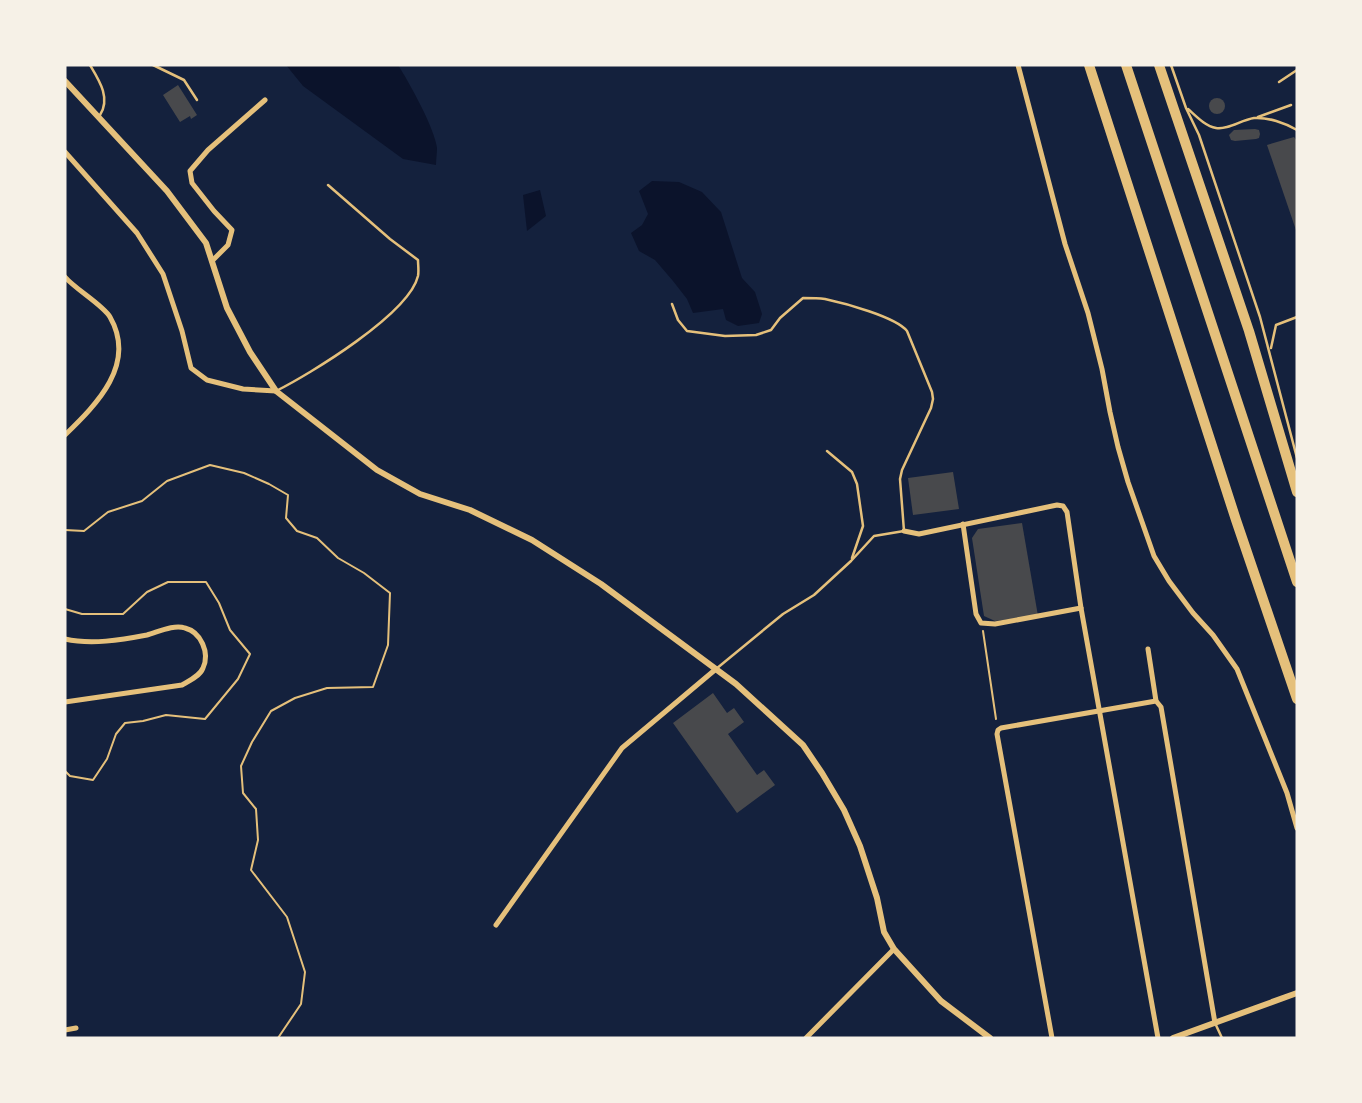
<svg xmlns="http://www.w3.org/2000/svg" width="1362" height="1103" font-family="'DM Sans',sans-serif">
<style>
.water{fill:#0b132b}
.building{fill:#48494c}
.lines{fill:none;stroke-linecap:round;stroke-linejoin:round}
.path{stroke:#e5c07b;stroke-width:2}
.service{stroke:#e5c07b;stroke-width:2.5}
.minor{stroke:#e5c07b;stroke-width:5}
.tertiary{stroke:#e5c07b;stroke-width:6}
.motorway{stroke:#e5c07b;stroke-width:10}
</style>
<rect width="100%" height="100%" fill="#14213d"/>
<!-- water -->
<g class="water">
<path d="M286,65H398C409,82 435,129 437,148C437,153 436,160 436,165L403,159L303,86Z"/>
<path d="M652,181L679,182L702,192L721,212L742,278L755,292L762,314L759,323L738,326L726,320L723,309L693,313L687,299L673,281L655,260L639,251L631,233L642,225L648,214L639,191Z"/>
<path d="M540,190L546,216L527,231L523,195Z"/>
</g>
<!-- building -->
<g class="building">
<path d="M178,85L197,115L191,119L190,116L180,122L163,95Z"/>
<circle cx="1217" cy="106" r="8"/>
<path d="M1255,129L1259,130L1260,134L1259,138L1256,139L1235,141L1231,140L1229,135L1234,130Z"/>
<path d="M1294,137L1297,141V233L1267,145Z"/>
<path d="M953,472L959,509L913,515L908,478Z"/>
<path d="M1022,523L1038,616L995,621L984,616L972,538L978,529Z"/>
<path d="M713,693L727,713L734,708L744,722L728,734L757,775L764,770L775,785L737,813L673,723Z"/>
</g>
<g class="lines">
<!-- path -->
<g class="path">
<path d="M65,530L84,531L108,512L142,501L167,481L210,465L244,473L269,484L288,495L286,518L297,531L317,538L338,558L364,573L390,593L388,645L373,687L327,688L295,698L271,711L252,742L241,766L243,793L256,809L258,840L251,870L287,917L305,972L301,1004L278,1038"/>
<path d="M65,609L82,614H123L147,592L168,582H206L219,603L230,630L250,654L238,679L205,719L166,715L143,721L125,723L116,734L107,759L93,780L70,776L65,771"/>
<path d="M983,631L996,719"/>
</g>
<!-- service -->
<g class="service">
<path d="M90,65C99,80 111,98 100,115"/>
<path d="M153,65L184,80L197,100"/>
<path d="M1171,65L1186,108L1199,135L1260,317L1297,458"/>
<path d="M1279,82L1297,70"/>
<path d="M1188,109C1196,116 1205,126 1216,128C1228,130 1241,120 1254,118C1268,117 1285,123 1297,130"/>
<path d="M1258,117L1291,105"/>
<path d="M672,304L678,320L687,331L725,336L756,335L771,330L780,318L803,298C810,298 818,298 825,299C844,303 896,317 907,331L932,392L933,399L931,408L902,470L900,479L904,531L874,536L851,561L814,595L783,614L716,669"/>
<path d="M1271,348L1276,325L1297,317"/>
<path d="M276,391C310,374 409,314 418,276C419,271 418,265 418,260L390,239L328,185"/>
<path d="M827,451L852,472L857,484L863,526L852,558"/>
<path d="M1215,1023L1222,1038"/>
</g>
<!-- minor -->
<g class="minor">
<path d="M1018,65L1065,244L1088,313L1102,369L1110,412L1118,447L1128,482L1154,556L1169,581L1193,613L1213,635L1237,669L1287,793L1297,828"/>
<path d="M65,152L137,233L163,274L182,331L191,368L207,380L243,389L276,391"/>
<path d="M212,261L228,245L232,230L214,211L192,183L190,171L208,150L265,100"/>
<path d="M65,277C75,289 103,305 110,317C137,364 97,404 65,435"/>
<path d="M963,524L976,614L981,623L995,624L1081,608"/>
<path d="M904,531L919,534L1057,505L1063,506L1067,512L1081,608L1158,1038"/>
<path d="M65,639C91,645 121,640 147,635C158,632 174,624 185,628C201,632 210,653 203,668C200,676 189,681 182,685L65,702"/>
<path d="M1148,649L1156,701"/>
<path d="M496,925L622,748L716,669"/>
<path d="M65,1030L76,1028"/>
<path d="M806,1038L894,949"/>
<path d="M1052,1038L997,734L998,730L1001,728L1156,701L1161,707L1215,1023"/>
</g>
<!-- tertiary -->
<g class="tertiary">
<path d="M65,81L167,191L206,243L227,308L250,352L276,391L377,470L420,494L470,510L532,540L601,584L736,684L803,745L822,773L844,810L860,846L877,898L884,932L894,949L941,1001L990,1038"/>
<path d="M1173,1038L1297,993"/>
</g>
<!-- motorway -->
<g class="motorway">
<path d="M1089,65L1236,520L1297,699"/>
<path d="M1126,65L1297,582"/>
<path d="M1159,65L1249,331L1297,492"/>
</g>
</g>
<!-- border -->
<rect width="1362" height="1103" fill="none" stroke="#f6f1e7" stroke-width="133"/>
</svg>
